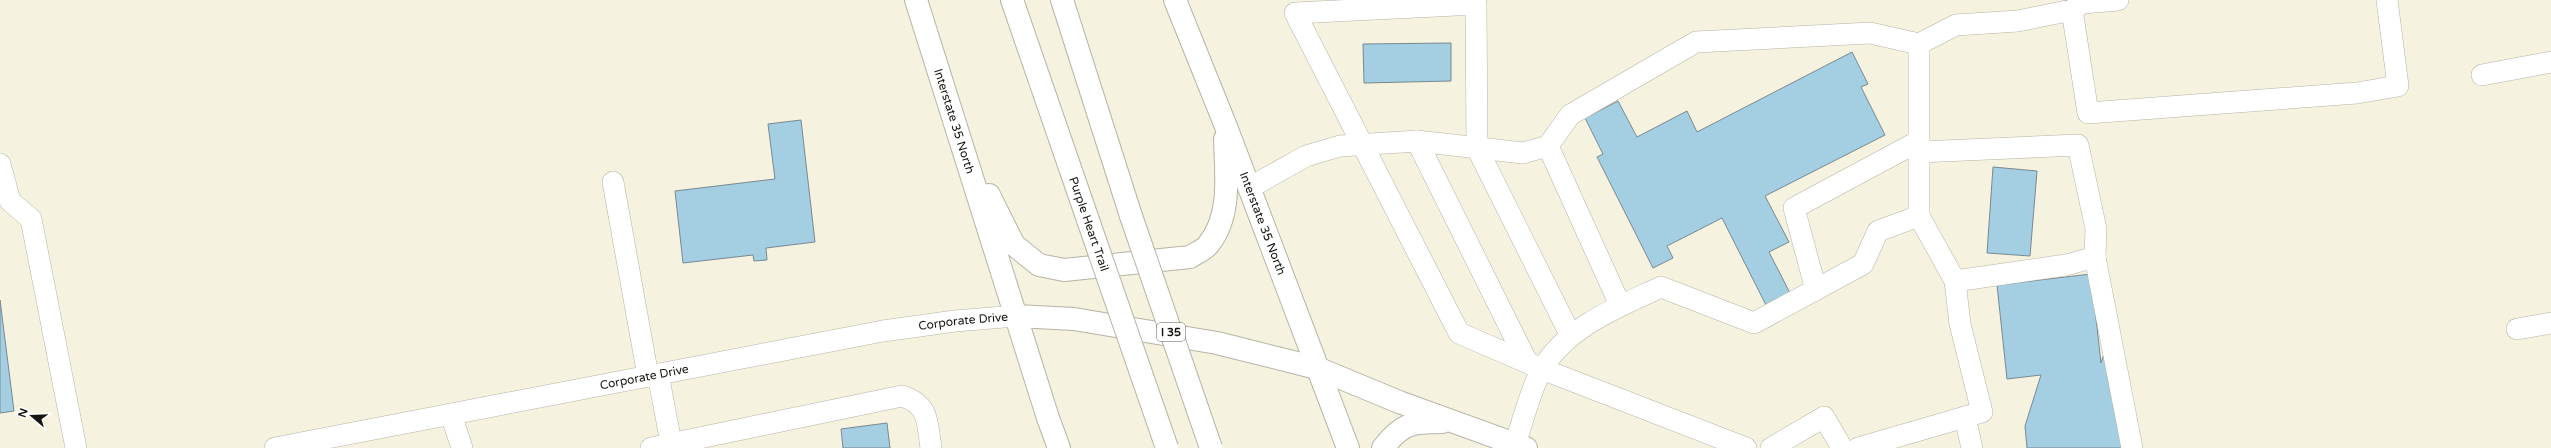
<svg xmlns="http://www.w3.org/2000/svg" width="2551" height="448" font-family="'Varela Round',sans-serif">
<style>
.building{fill:#a4cee2;stroke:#788991}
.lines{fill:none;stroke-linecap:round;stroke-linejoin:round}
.minor-casing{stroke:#b6b4a3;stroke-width:22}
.major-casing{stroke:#b6b4a3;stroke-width:24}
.highway-casing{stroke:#b6b4a3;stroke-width:24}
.minor{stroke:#fff;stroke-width:21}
.major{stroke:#fff;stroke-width:22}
.highway{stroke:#fff;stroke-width:22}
.highway-bridge-casing{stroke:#b6b4a3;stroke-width:24;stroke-linecap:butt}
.highway-bridge{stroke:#fff;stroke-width:22}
.labels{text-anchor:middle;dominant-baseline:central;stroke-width:3;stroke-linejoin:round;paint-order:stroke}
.shield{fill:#fff;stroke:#5b5a56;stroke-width:1}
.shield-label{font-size:11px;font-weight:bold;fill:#15140e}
.street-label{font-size:12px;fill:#15140e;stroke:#fff}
</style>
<rect width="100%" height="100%" fill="#f5f2e0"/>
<!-- building -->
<g class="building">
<path d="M1451,43V81L1364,83L1363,44Z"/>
<path d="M1852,52L1868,84L1861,87L1885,135L1765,196L1789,242L1769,252L1792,297L1768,309L1722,218L1667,246L1673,258L1653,268L1597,157L1603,154L1585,118L1618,101L1637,137L1687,111L1697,132Z"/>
<path d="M801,120L815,242L766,248L767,260L754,261L753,255L683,263L675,191L775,179L768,124Z"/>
<path d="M1993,167L2037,171L2030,256L1987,253Z"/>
<path d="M2091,274L2101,363L2110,335L2123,448H2027L2025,426L2041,375L2007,379L1997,285Z"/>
<path d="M0,300L14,411L0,413Z"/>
<path d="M887,423L890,448H843L841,429Z"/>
</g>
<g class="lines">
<defs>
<g id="minor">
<path d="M2072,10L2088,113L2357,93L2398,86L2387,0"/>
<path d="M1919,44L1956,25L2018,21L2072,10L2083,3L2118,0"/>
<path d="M2482,75L2551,62"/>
<path d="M1417,141L1527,362"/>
<path d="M1548,146L1620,305"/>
<path d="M1919,152L2078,145L2096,229L2095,257"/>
<path d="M0,164L10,201L31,219L76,448"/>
<path d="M613,182L648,376"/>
<path d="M1249,188L1306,156L1340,146L1417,141L1523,153L1548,146L1570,115L1696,42L1870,33L1919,44V216L1955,281L1960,324L1982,412L1858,448"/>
<path d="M1955,281L2066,265L2095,257L2132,448"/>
<path d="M1816,290L1794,208L1919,141"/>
<path d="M2517,329L2551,323"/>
<path d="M1570,334L1477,148L1476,4L1295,13L1459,333L1542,369L1746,448"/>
<path d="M658,374L672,448"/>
<path d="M451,414L462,448"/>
<path d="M1965,417L1972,448"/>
<path d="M1515,444C1522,424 1532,385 1542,369C1568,326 1618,307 1661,287L1754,323L1863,264L1878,231L1919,216"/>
<path id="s1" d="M275,448L883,331L955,321L1016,316"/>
<path d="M651,448L902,396C930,405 927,423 931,448"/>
<path d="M1771,448L1824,417L1842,448"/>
</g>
<g id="major">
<path id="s2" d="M916,0L1048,418L1059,448"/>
<path id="s3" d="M1175,0L1225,124L1348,448"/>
<path d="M989,195L1014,245L1039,265L1064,270L1190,257C1196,253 1204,250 1208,245C1232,216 1226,174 1225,139"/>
<path d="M1016,316L1074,319L1217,343L1317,368L1399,402L1526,448"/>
<path d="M1383,448C1402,423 1412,422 1442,422"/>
</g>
<g id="highway">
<path d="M1012,0L1088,220"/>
<path d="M1062,0L1131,216"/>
</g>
</defs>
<!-- minor casing -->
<use href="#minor" class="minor-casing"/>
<!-- major casing -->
<use href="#major" class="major-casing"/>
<!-- highway casing -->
<use href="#highway" class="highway-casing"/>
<!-- minor -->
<use href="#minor" class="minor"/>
<!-- major -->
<use href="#major" class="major"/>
<!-- highway -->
<use href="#highway" class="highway"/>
<defs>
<g id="highway-bridge">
<path d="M1131,216L1211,448"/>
<path d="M1088,220L1167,448"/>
</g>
</defs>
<!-- highway-bridge casing -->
<use href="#highway-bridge" class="highway-bridge-casing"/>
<!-- highway-bridge -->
<use href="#highway-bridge" class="highway-bridge"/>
</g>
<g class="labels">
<!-- shield labels -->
<rect class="shield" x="1157" y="323" width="28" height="18" rx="3"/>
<g class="shield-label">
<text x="1171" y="332">I 35</text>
</g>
<!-- street labels -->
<g class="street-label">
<text stroke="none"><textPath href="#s2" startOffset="127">Interstate 35 North</textPath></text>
<text transform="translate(1089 224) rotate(71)">Purple Heart Trail</text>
<text stroke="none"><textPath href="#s3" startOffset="240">Interstate 35 North</textPath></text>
<text stroke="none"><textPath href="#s1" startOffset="700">Corporate Drive</textPath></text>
<text stroke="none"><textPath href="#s1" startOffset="376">Corporate Drive</textPath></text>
</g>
</g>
<!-- north arrow -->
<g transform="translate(32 416) rotate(289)" stroke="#ffffff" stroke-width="3" paint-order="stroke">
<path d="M0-3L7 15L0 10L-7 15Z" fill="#15140e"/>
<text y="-6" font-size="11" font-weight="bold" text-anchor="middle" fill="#15140e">N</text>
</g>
</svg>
